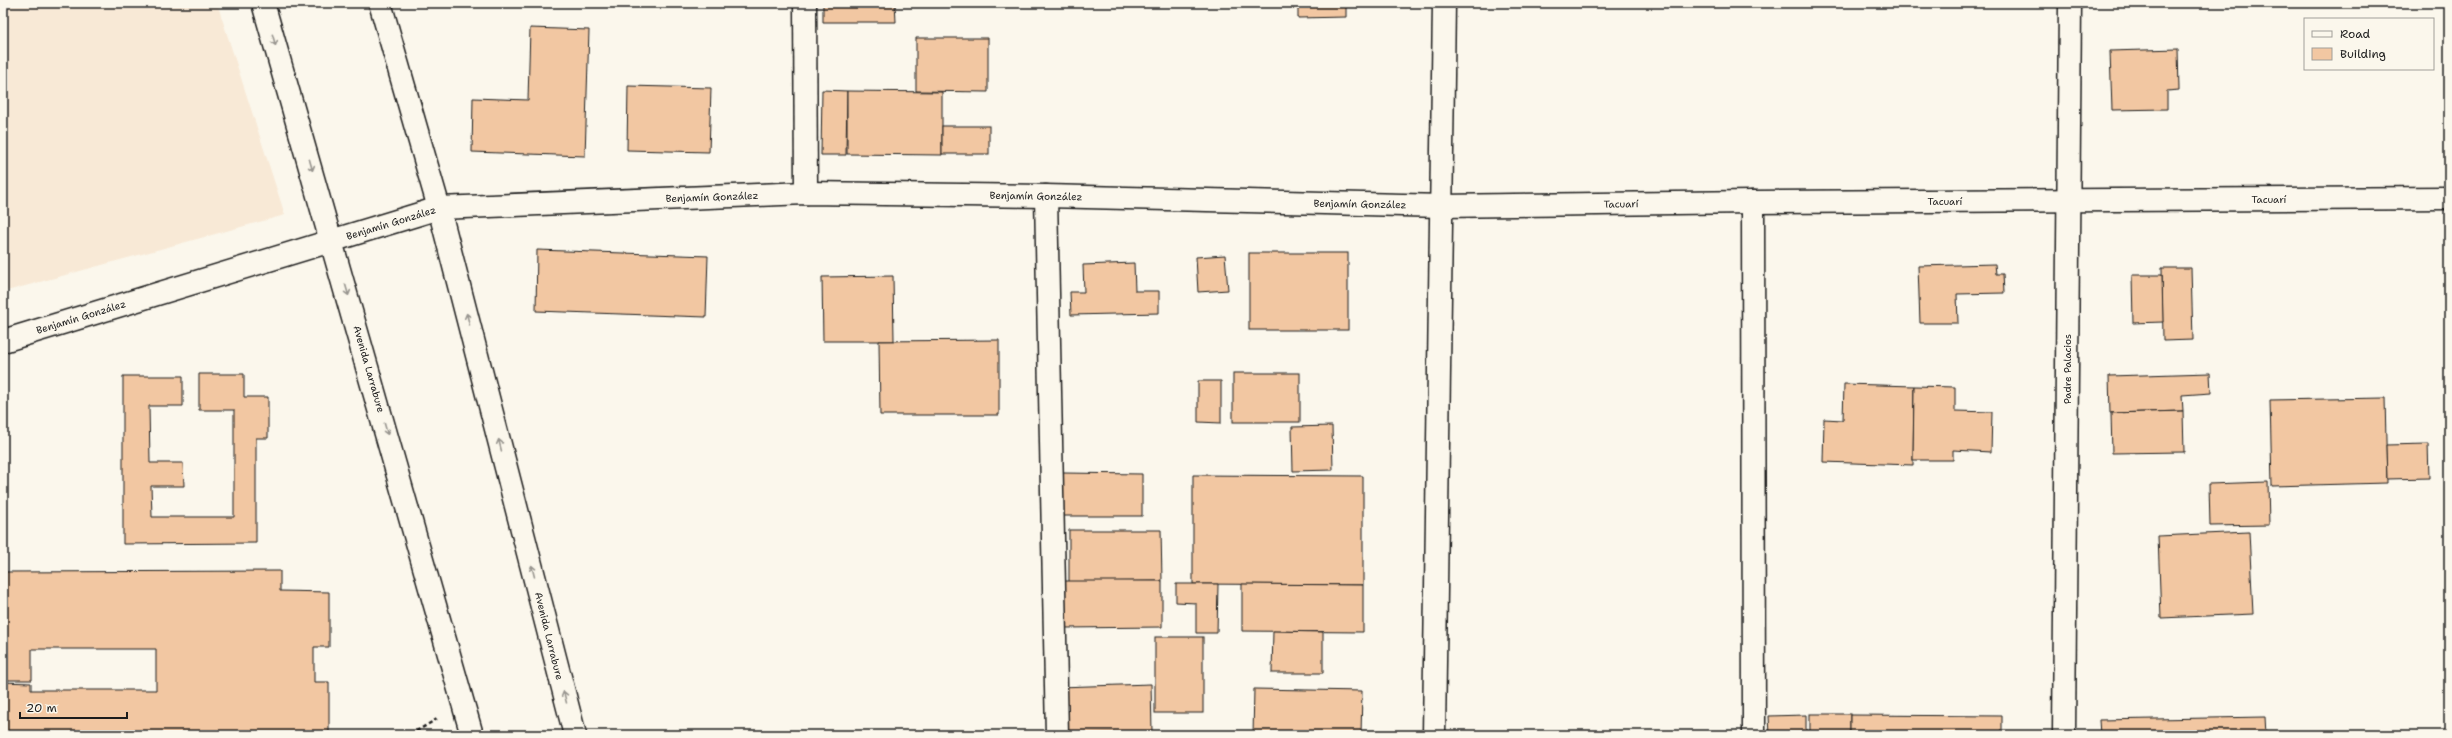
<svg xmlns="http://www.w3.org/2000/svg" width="2452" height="738" font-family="'Shantell Sans',sans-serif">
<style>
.built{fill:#f8e9d6}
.building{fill:#f2c7a2;stroke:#1c1c1c}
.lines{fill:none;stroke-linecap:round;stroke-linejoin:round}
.minor-casing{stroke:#1c1c1c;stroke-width:25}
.path{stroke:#1c1c1c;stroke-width:2.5;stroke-dasharray:4 3;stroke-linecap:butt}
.minor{stroke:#fbf7ec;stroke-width:22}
.oneway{stroke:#97948e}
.labels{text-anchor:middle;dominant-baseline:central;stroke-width:3.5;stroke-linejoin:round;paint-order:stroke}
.street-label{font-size:10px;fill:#1c1c1c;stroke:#fbf7ec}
</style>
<rect width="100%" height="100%" fill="#fbf7ec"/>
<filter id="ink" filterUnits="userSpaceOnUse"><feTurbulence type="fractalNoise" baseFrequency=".025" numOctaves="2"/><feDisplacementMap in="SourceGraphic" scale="8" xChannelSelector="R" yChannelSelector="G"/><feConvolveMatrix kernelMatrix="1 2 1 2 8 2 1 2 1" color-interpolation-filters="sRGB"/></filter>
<g filter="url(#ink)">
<!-- built -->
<path class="built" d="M3,3H217L285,215L3,292Z"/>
<!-- building -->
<g class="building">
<path d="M823,3H895L896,22H823Z"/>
<path d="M1298,3H1346V17L1298,18Z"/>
<path d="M530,28L589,30L585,156L472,152L473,98L528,100Z"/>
<path d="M916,38H988V92L916,91Z"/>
<path d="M2178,49L2179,90L2167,91V109L2112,110L2110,51Z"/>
<path d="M628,86L711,88L709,152L627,150Z"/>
<path d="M822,90L847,91L846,155H821Z"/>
<path d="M847,91L942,92V155L847,154Z"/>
<rect x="942" y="126" width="47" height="28"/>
<path d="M537,250L708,256L706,317L536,311Z"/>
<rect x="1249" y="253" width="99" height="77"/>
<path d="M1225,255L1228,290L1198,292L1196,257Z"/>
<path d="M1134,263L1135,291H1159V313L1071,315L1070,292H1084L1083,265Z"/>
<path d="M1995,264L1996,274H2003L2004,293L1957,294L1958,323H1920L1918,266Z"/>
<path d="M2162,268H2191L2193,340L2163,341Z"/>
<path d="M2132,275H2162L2163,322L2133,323Z"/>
<path d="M893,276L894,341H823L822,277Z"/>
<path d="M2447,286H2449V371H2446Z"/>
<path d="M999,340V415H880L879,341Z"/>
<rect x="1233" y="373" width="67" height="49"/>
<path d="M2210,373L2211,393L2182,395L2183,411L2110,413L2109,376Z"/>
<path d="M199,374H244V397H268V438H256V543L123,544V376H183V406H149L150,463H183L184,486H151L152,517H234V410H199Z"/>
<path d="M1198,381H1221V423L1198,422Z"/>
<path d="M1844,384L1914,386L1913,465L1823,462L1824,419L1843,420Z"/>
<path d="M1914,386L1955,387V411L1992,412L1991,452L1953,450V460H1913Z"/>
<path d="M2385,398L2387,483L2272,486L2270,400Z"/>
<path d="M2183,411L2184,452L2112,453L2111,413Z"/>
<path d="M1332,426L1333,470L1293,471L1292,427Z"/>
<path d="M2428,444L2429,478L2387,479L2386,445Z"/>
<path d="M1063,473L1142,474V516H1063Z"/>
<path d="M1193,475L1363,476V585L1193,584Z"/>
<path d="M2268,482L2269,525L2210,526L2209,484Z"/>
<path d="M1069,530H1161L1162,581L1069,582Z"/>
<path d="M2249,532L2253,614L2161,618L2158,536Z"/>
<path d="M280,571V591L329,592V647H314V682H329V735H3V682L31,683V690H156V649H32V680H3V572Z"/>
<path d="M1065,581H1162V627L1065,628Z"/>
<path d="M1176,584H1218L1217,633H1196V603L1176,602Z"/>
<path d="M1242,584L1363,585V632L1242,631Z"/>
<path d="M1273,631L1323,632V673H1272Z"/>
<rect x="1155" y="637" width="48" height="76"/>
<path d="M1151,684L1152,732L1060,734L1059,687Z"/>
<path d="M1254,689L1362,691L1361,735H1253Z"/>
<rect x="1810" y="714" width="40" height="21"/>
<path d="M1806,715V735H1770L1769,716Z"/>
<path d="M1850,715L2002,716V735H1850Z"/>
<path d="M2265,717L2266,735H2100L2099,720Z"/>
</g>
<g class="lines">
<defs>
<g id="minor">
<path d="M263,3L472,735"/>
<path d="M380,3L439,208L575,735"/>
<path d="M805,3L806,193"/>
<path d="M1046,196L1057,735"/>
<path d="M1753,202L1754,735"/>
<path d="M3,341L439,208L806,193L1046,196L1442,206L1753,202L2449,198"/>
<path d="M1434,735L1444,3"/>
<path d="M2064,735L2070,3"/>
</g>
</defs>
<!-- minor casing -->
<use href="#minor" class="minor-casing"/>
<!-- path -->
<path class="path" d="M410,735L437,719"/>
<!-- minor -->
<use href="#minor" class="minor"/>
</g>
<!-- one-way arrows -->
<defs><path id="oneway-shaft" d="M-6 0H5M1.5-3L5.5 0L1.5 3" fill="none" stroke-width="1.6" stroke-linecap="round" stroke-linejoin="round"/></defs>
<g class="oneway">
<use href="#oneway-shaft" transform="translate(274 40) rotate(74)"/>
<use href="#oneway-shaft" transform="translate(311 165) rotate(74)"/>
<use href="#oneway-shaft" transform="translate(347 290) rotate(74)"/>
<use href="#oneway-shaft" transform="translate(468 319) rotate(-104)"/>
<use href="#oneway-shaft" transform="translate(386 429) rotate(74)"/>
<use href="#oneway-shaft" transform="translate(500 445) rotate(-104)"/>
<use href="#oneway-shaft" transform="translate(533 571) rotate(-104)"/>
<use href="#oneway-shaft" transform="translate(565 697) rotate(-104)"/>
</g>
</g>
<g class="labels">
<!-- street labels -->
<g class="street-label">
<text transform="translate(1036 196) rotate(1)">Benjamín González</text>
<text transform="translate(712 197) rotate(-2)">Benjamín González</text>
<text x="2269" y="199">Tacuarí</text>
<text x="1945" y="201">Tacuarí</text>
<text transform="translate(1360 204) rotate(1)">Benjamín González</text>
<text transform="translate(1621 204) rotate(-1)">Tacuarí</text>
<text transform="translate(391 223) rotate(-17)">Benjamín González</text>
<text transform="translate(81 317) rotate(-17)">Benjamín González</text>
<text transform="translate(369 369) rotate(74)">Avenida Larrabure</text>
<text transform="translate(2067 369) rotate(-90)">Padre Palacios</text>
<text transform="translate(549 636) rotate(76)">Avenida Larrabure</text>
</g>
</g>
<!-- margin -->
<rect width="2452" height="738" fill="none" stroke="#fbf7ec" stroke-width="16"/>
<rect x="8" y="8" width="2436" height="722" fill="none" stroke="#1c1c1c" stroke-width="1.5" filter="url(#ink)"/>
<!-- legend -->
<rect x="2304" y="18" width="130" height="52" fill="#fbf7ec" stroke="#a29f99"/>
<rect x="2312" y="31" width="20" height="6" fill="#fbf7ec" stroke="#a29f99"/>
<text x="2340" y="38" font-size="12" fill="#1c1c1c">Road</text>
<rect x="2312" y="48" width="20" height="12" fill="#f2c7a2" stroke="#a29f99"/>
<text x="2340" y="58" font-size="12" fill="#1c1c1c">Building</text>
<!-- scale -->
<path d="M20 712v6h107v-6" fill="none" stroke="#1c1c1c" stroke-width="2"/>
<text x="26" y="712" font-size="12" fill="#1c1c1c" stroke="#fbf7ec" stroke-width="3" paint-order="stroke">20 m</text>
</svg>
